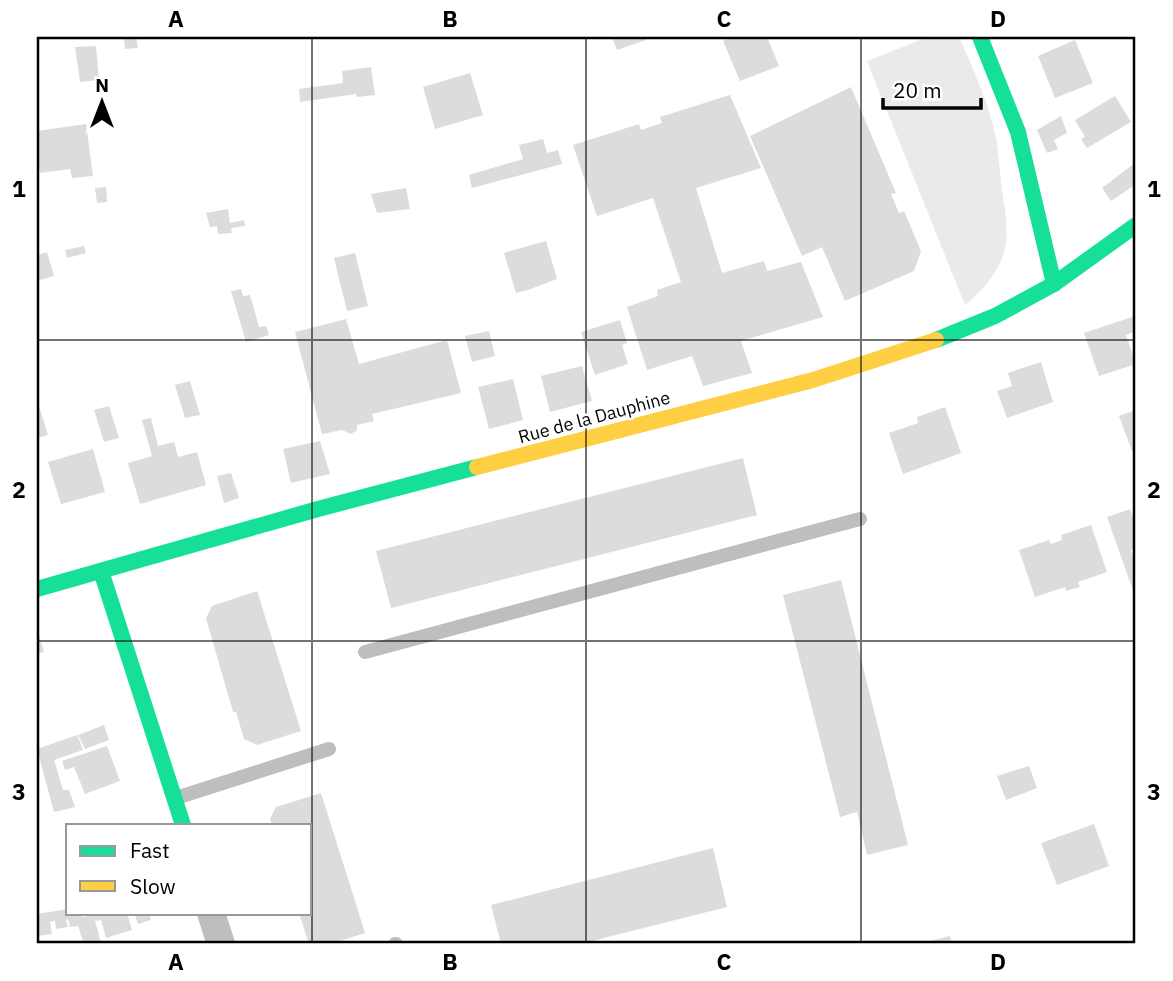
<svg xmlns="http://www.w3.org/2000/svg" width="1173" height="981" font-family="'IBM Plex Sans',sans-serif">
<style>
.green{fill:#eaeaea}
.building{fill:#dcdcdc}
.lines{fill:none;stroke-linecap:round;stroke-linejoin:round}
.lane{stroke:#bebebe;stroke-width:14}
.street{stroke:#bebebe;stroke-width:28}
.fast{stroke:#16e098;stroke-width:16}
.slow{stroke:#ffcf43;stroke-width:16}
.grid{fill:none;stroke:#000;stroke-width:2;stroke-opacity:0.55}
.labels{text-anchor:middle;dominant-baseline:central;stroke-width:5;stroke-linejoin:round;paint-order:stroke}
.street-label{font-size:18px;fill:#000;stroke:#fff}
.neatline{fill:none;stroke:#000;stroke-width:2.5}
.grid-label{font-size:23px;text-anchor:middle;font-weight:bold;fill:#000}
</style>
<rect width="100%" height="100%" fill="#fff"/>
<!-- green -->
<path class="green" d="M928,37H959C973,69 989,103 996,138C999,155 1000,173 1002,191C1005,208 1008,227 1006,244C1002,268 983,291 965,305L867,61Z"/>
<!-- building -->
<g class="building">
<path d="M124,37H136L138,48L125,49Z"/>
<path d="M612,37H645L646,40L617,50Z"/>
<path d="M733,37H767L779,66L740,81L723,41Z"/>
<path d="M1075,40L1093,83L1055,98L1038,56Z"/>
<path d="M96,46L99,80L80,82L75,47Z"/>
<path d="M371,67L375,95L357,97L356,94L300,102L299,89L343,83L342,71Z"/>
<path d="M470,73L483,115L435,129L423,87Z"/>
<path d="M851,87L896,193L891,194L899,213L904,211L921,251L914,271L845,301L822,247L802,256L750,136Z"/>
<path d="M730,95L761,168L696,188L722,273L764,261L767,271L801,262L823,317L741,341L752,373L703,386L692,356L647,370L627,307L658,296L657,290L681,282L653,198L597,216L573,145L639,124L641,130L662,123L660,117Z"/>
<path d="M1115,96L1131,122L1087,148L1081,139L1085,137L1075,120Z"/>
<path d="M1061,116L1067,133L1054,140L1058,149L1047,153L1037,130Z"/>
<path d="M86,124L93,176L72,178L70,169L40,173V170H37V131Z"/>
<path d="M543,139L547,153L558,150L562,164L472,188L469,175L523,159L519,145Z"/>
<path d="M1136,162V184L1111,201L1102,188Z"/>
<path d="M106,187L107,202L97,203L95,188Z"/>
<path d="M406,188L410,209L377,213L371,194Z"/>
<path d="M228,209L230,223L244,220L245,226L231,228L232,233L218,234L217,226L210,227L206,213Z"/>
<path d="M546,241L557,279L528,290L516,293L504,253Z"/>
<path d="M84,246L86,253L67,258L65,250Z"/>
<path d="M47,252L54,276L37,281V255Z"/>
<path d="M355,253L368,306L347,311L334,258Z"/>
<path d="M241,289L243,296L250,295L259,327L266,326L269,335L246,342L231,291Z"/>
<path d="M1135,316L1136,331L1126,335L1136,364L1099,376L1084,333Z"/>
<path d="M346,319L359,364L447,340L461,393L372,414L374,421L357,425V430L351,434L342,430L322,434L295,332Z"/>
<path d="M620,320L627,343L622,345L628,364L595,375L581,332Z"/>
<path d="M489,331L495,356L472,362L465,336Z"/>
<path d="M1041,362L1053,402L1007,418L997,391L1012,386L1008,373Z"/>
<path d="M582,366L592,401L550,412L541,376Z"/>
<path d="M513,379L523,420L489,429L478,387Z"/>
<path d="M190,381L200,415L185,418L175,385Z"/>
<path d="M39,406L48,435L37,438V407Z"/>
<path d="M109,406L119,438L104,442L94,410Z"/>
<path d="M945,407L961,453L903,474L889,433L918,423L917,417Z"/>
<path d="M1136,410V449L1132,451L1119,416Z"/>
<path d="M151,418L158,446L174,442L178,457L197,452L206,485L140,504L128,463L152,456L142,420Z"/>
<path d="M320,441L330,474L291,483L283,449Z"/>
<path d="M93,449L105,492L61,504L48,462Z"/>
<path d="M743,458L757,515L391,608L376,551Z"/>
<path d="M231,473L239,498L224,503L217,476Z"/>
<path d="M1130,509L1136,526V548L1131,550L1136,565V599L1107,517Z"/>
<path d="M1091,525L1107,572L1078,582L1080,587L1066,591L1065,587L1035,597L1019,550L1049,540L1051,544L1062,540L1061,535Z"/>
<path d="M841,580L908,845L867,855L857,812L840,817L783,595Z"/>
<path d="M257,591L301,731L257,745L244,739L236,712H233L206,618L212,606Z"/>
<path d="M37,629L44,652L37,654Z"/>
<path d="M104,725L109,740L85,749L78,735Z"/>
<path d="M77,735L83,750L54,760L63,790H69L75,807L54,812L37,749Z"/>
<path d="M107,746L120,781L85,794L74,767L65,770L62,761Z"/>
<path d="M1029,766L1037,788L1006,800L997,776Z"/>
<path d="M321,793L365,933L330,944H315L308,941L299,913H310V825H272L270,819L276,807Z"/>
<path d="M1094,824L1109,866L1057,885L1041,843Z"/>
<path d="M713,848L727,907L580,944H501L491,905Z"/>
<path d="M68,909V913H82L83,917L108,913H127L132,930L106,938L101,920L95,921L101,943L84,944L78,926L70,927L68,919L66,920L68,927L56,929L55,921L50,922L52,934L37,936V914Z"/>
<path d="M149,913L151,920L138,924L135,915Z"/>
<path d="M950,936L952,944H922V943Z"/>
</g>
<g class="lines">
<!-- lane -->
<g class="lane">
<path d="M365,652L860,519"/>
<path d="M176,798L329,749"/>
<path d="M395,944H396"/>
</g>
<!-- street -->
<path class="street" d="M211,913L221,944"/>
<!-- fast -->
<g class="fast">
<path d="M980,37L1018,132L1054,284"/>
<path d="M936,340L995,316L1054,284L1136,225"/>
<path d="M101,571L183,825"/>
<path d="M37,589L318,509L477,467"/>
</g>
<!-- slow -->
<path class="slow" d="M477,467L813,380L936,340"/>
</g>
<!-- grid -->
<path class="grid" d="M312,37V944M586,37V944M861,37V944M37,340H1136M37,641H1136"/>
<g class="labels">
<!-- street labels -->
<g class="street-label">
<text transform="translate(594 417) rotate(-15)">Rue de la Dauphine</text>
</g>
</g>
<!-- border -->
<rect width="1173" height="981" fill="none" stroke="#ffffff" stroke-width="77"/>
<!-- legend -->
<rect x="66" y="824" width="245" height="91" fill="#ffffff" stroke="#999999" stroke-width="2"/>
<rect x="80" y="846" width="35" height="10" fill="#16e098" stroke="#999999" stroke-width="2"/>
<text x="130" y="858" font-size="21" fill="#000000">Fast</text>
<rect x="80" y="881" width="35" height="10" fill="#ffcf43" stroke="#999999" stroke-width="2"/>
<text x="130" y="894" font-size="21" fill="#000000">Slow</text>
<!-- north arrow -->
<g transform="translate(102 102)" stroke="#ffffff" stroke-width="5" paint-order="stroke">
<path d="M0-5L12 26L0 18L-12 26Z" fill="#000000"/>
<text y="-10" font-size="19" font-weight="bold" text-anchor="middle" fill="#000000">N</text>
</g>
<!-- scale -->
<path d="M883 98v10h98v-10" fill="none" stroke="#000000" stroke-width="3.5"/>
<text x="893" y="98" font-size="21" fill="#000000" stroke="#ffffff" stroke-width="5" paint-order="stroke">20 m</text>
<rect x="38" y="38" width="1096" height="904" class="neatline"/>
<g class="grid-label">
<text x="176" y="27">A</text>
<text x="450" y="27">B</text>
<text x="724" y="27">C</text>
<text x="998" y="27">D</text>
<text x="19" y="197">1</text>
<text x="1154" y="197">1</text>
<text x="19" y="498">2</text>
<text x="1154" y="498">2</text>
<text x="19" y="800">3</text>
<text x="1154" y="800">3</text>
<text x="176" y="970">A</text>
<text x="450" y="970">B</text>
<text x="724" y="970">C</text>
<text x="998" y="970">D</text>
</g>
</svg>
